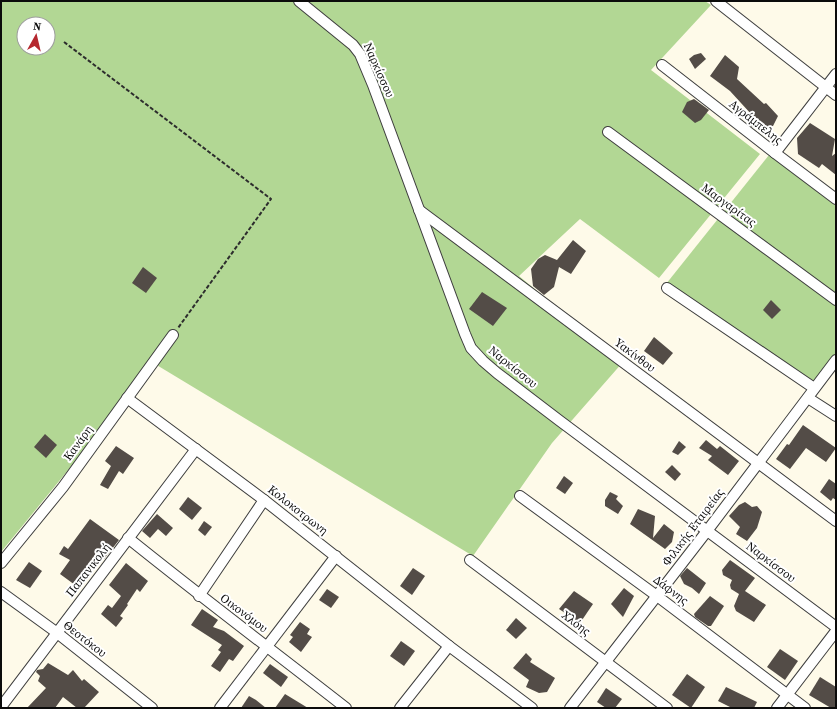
<svg xmlns="http://www.w3.org/2000/svg" width="837" height="709" font-family="'Source Serif 4',serif">
<style>
.forest{fill:#b2d794;fill-rule:evenodd}
.building{fill:#534c47}
.lines{fill:none;stroke-linecap:round;stroke-linejoin:round}
.minor-casing{stroke:#3e3e3e;stroke-width:12}
.path{stroke:#2d2d2d;stroke-width:2;stroke-dasharray:4 2;stroke-linecap:butt}
.minor{stroke:#fff;stroke-width:10}
.labels{text-anchor:middle;dominant-baseline:central;stroke-width:4;stroke-linejoin:round;paint-order:stroke}
.street-label{font-size:12px;fill:#0b0b0b;stroke:#fff}
</style>
<rect width="100%" height="100%" fill="#fefae9"/>
<!-- forest -->
<g class="forest">
<path d="M1,1H705L711,5L651,70L760,154L659,278L580,219L519,276L623,362L552,443L473,556L155,364L1,552ZM24,24H48V48H24Z"/>
<path d="M769,155L836,206V357L812,384L666,284Z"/>
</g>
<!-- building -->
<g class="building">
<path d="M701,53L706,59L695,69L689,59L694,55Z"/>
<path d="M725,55L739,67L737,79L764,104L766,103L778,116L773,126L764,129L752,127L747,122L752,115L730,91L710,76Z"/>
<path d="M694,99L709,110L701,120L695,123L682,112L687,102Z"/>
<path d="M810,123L835,139L832,156L836,153V175L822,164L819,168L798,154L797,138Z"/>
<path d="M573,240L586,251L571,274L559,267L554,287L544,295L533,286L531,269L538,259L545,255L557,260Z"/>
<path d="M143,267L157,278L146,293L132,283Z"/>
<path d="M482,292L507,308L493,326L469,309Z"/>
<path d="M771,300L781,310L772,319L763,310Z"/>
<path d="M654,337L673,353L663,365L644,351Z"/>
<path d="M803,425L836,448L826,462L806,448L790,469L776,459L787,444L789,445Z"/>
<path d="M45,434L57,445L46,458L34,447Z"/>
<path d="M706,440L717,449L720,446L739,461L728,475L708,460L712,456L699,448Z"/>
<path d="M679,441L686,447L678,455L672,452Z"/>
<path d="M116,446L134,458L123,474L119,471L108,489L100,485L111,466L105,461Z"/>
<path d="M672,465L681,474L675,481L665,472Z"/>
<path d="M564,476L573,483L565,494L556,488Z"/>
<path d="M829,479L836,484V500L833,498L831,501L820,492Z"/>
<path d="M610,492L618,496L616,499L623,506L618,514L605,506V500Z"/>
<path d="M188,497L202,508L192,520L179,509Z"/>
<path d="M745,502L752,507L757,506L762,512L757,528L747,541L736,534L740,527L729,516L739,505Z"/>
<path d="M638,509L655,516L653,538L664,524L674,532L672,542L665,549L630,524Z"/>
<path d="M157,514L173,528L166,536L158,529L150,538L142,531Z"/>
<path d="M90,519L119,540L104,559L96,553L75,585L60,574L70,560L59,554L64,546L68,549Z"/>
<path d="M204,521L212,527L205,536L198,530Z"/>
<path d="M730,560L755,578L745,591L766,605L754,622L736,611L734,606L739,594L731,589L730,585L732,580L723,575L722,570Z"/>
<path d="M29,562L42,571L30,588L16,580Z"/>
<path d="M126,563L148,581L140,592L137,589L127,604L128,605L120,616L123,618L116,627L101,614L108,605L112,608L121,596L109,585Z"/>
<path d="M413,568L425,576L412,595L400,586Z"/>
<path d="M687,568L706,583L699,594L692,588L684,584L680,576Z"/>
<path d="M624,588L634,596L623,617L611,604Z"/>
<path d="M327,589L339,597L331,608L319,600Z"/>
<path d="M574,591L593,604L580,623L559,609Z"/>
<path d="M710,596L724,606L711,626H708L695,617L694,614Z"/>
<path d="M202,609L218,620L213,627L224,631L244,646L233,661L229,659L220,672L211,666L221,652L218,650L222,645L191,625Z"/>
<path d="M516,618L527,628L516,639L506,630Z"/>
<path d="M300,622L310,629L307,634L312,637L301,652L289,642L293,637L290,635Z"/>
<path d="M401,641L415,651L404,666L390,656Z"/>
<path d="M780,649L798,661L785,680L767,667Z"/>
<path d="M526,653L532,659L530,662L555,678L547,692L539,693L526,687L529,680L513,668Z"/>
<path d="M48,663L68,675L73,670L82,681L84,679L99,692L84,708H77L63,697L55,708H27L46,688L38,681L40,676L36,672L37,670L43,669Z"/>
<path d="M270,664L288,677L281,687L263,673Z"/>
<path d="M687,674L705,687L691,708L672,695Z"/>
<path d="M820,677L836,687V708H831L809,695Z"/>
<path d="M726,687L757,702L754,708H732L718,701Z"/>
<path d="M606,688L622,699L615,708H606L597,702Z"/>
<path d="M285,694L308,708H275Z"/>
<path d="M249,696L256,700L266,708H241Z"/>
</g>
<g class="lines">
<defs>
<g id="minor">
<path d="M299,1L353,45L360,54L373,85L465,334L471,348L483,361L497,373L560,421L836,627"/>
<path d="M716,1L836,95"/>
<path d="M662,65L775,153L836,199"/>
<path d="M608,132L836,300"/>
<path d="M775,153L836,74"/>
<path d="M419,210L836,521"/>
<path d="M667,288L814,388"/>
<path d="M127,398L264,500L449,646L532,708"/>
<path d="M808,398L836,416"/>
<path d="M520,496L657,596L805,708"/>
<path d="M128,538C200,596 273,651 346,708"/>
<path d="M470,560L667,708"/>
<path d="M1,563L63,487L173,335"/>
<path d="M1,592L56,632L152,708"/>
<path d="M199,596L264,500"/>
<path d="M1,707L196,449"/>
<path d="M220,708L336,556"/>
<path d="M400,708L449,646"/>
<path d="M570,708L707,531L836,360"/>
<path d="M777,708L836,631"/>
</g>
</defs>
<!-- minor casing -->
<use href="#minor" class="minor-casing"/>
<!-- path -->
<path class="path" d="M64,42L271,199L178,328"/>
<!-- minor -->
<use href="#minor" class="minor"/>
</g>
<g class="labels">
<!-- street labels -->
<g class="street-label">
<text transform="translate(379 70) rotate(66)">Ναρκίσσου</text>
<text transform="translate(756 122) rotate(38)">Αγράμπελης</text>
<text transform="translate(729 205) rotate(36)">Μαργαρίτας</text>
<text transform="translate(635 355) rotate(37)">Υακίνθου</text>
<text transform="translate(513 367) rotate(39)">Ναρκίσσου</text>
<text transform="translate(78 443) rotate(-54)">Κανάρη</text>
<text transform="translate(298 510) rotate(38)">Κολοκοτρωνη</text>
<text transform="translate(693 527) rotate(-53)">Φιλικής Εταιρείας</text>
<text transform="translate(771 562) rotate(37)">Ναρκίσσου</text>
<text transform="translate(88 570) rotate(-52)">Παπανικολή</text>
<text transform="translate(671 590) rotate(37)">Δάφνης</text>
<text transform="translate(244 613) rotate(37)">Οικονόμου</text>
<text transform="translate(576 623) rotate(37)">Χλόης</text>
<text transform="translate(85 639) rotate(38)">Θεοτόκου</text>
</g>
</g>
<!-- border -->
<rect width="837" height="709" fill="none" stroke="#0b0b0b" stroke-width="4"/>
<!-- north arrow -->
<g transform="translate(36 36) rotate(8)"><circle r="19" fill="#ffffff" stroke="#9d9d9d"/>
<path d="M0-3L7 15L0 10L-7 15Z" fill="#b5282f"/>
<text y="-6" font-size="11" font-weight="bold" text-anchor="middle" fill="#0b0b0b">N</text>
</g>
</svg>
